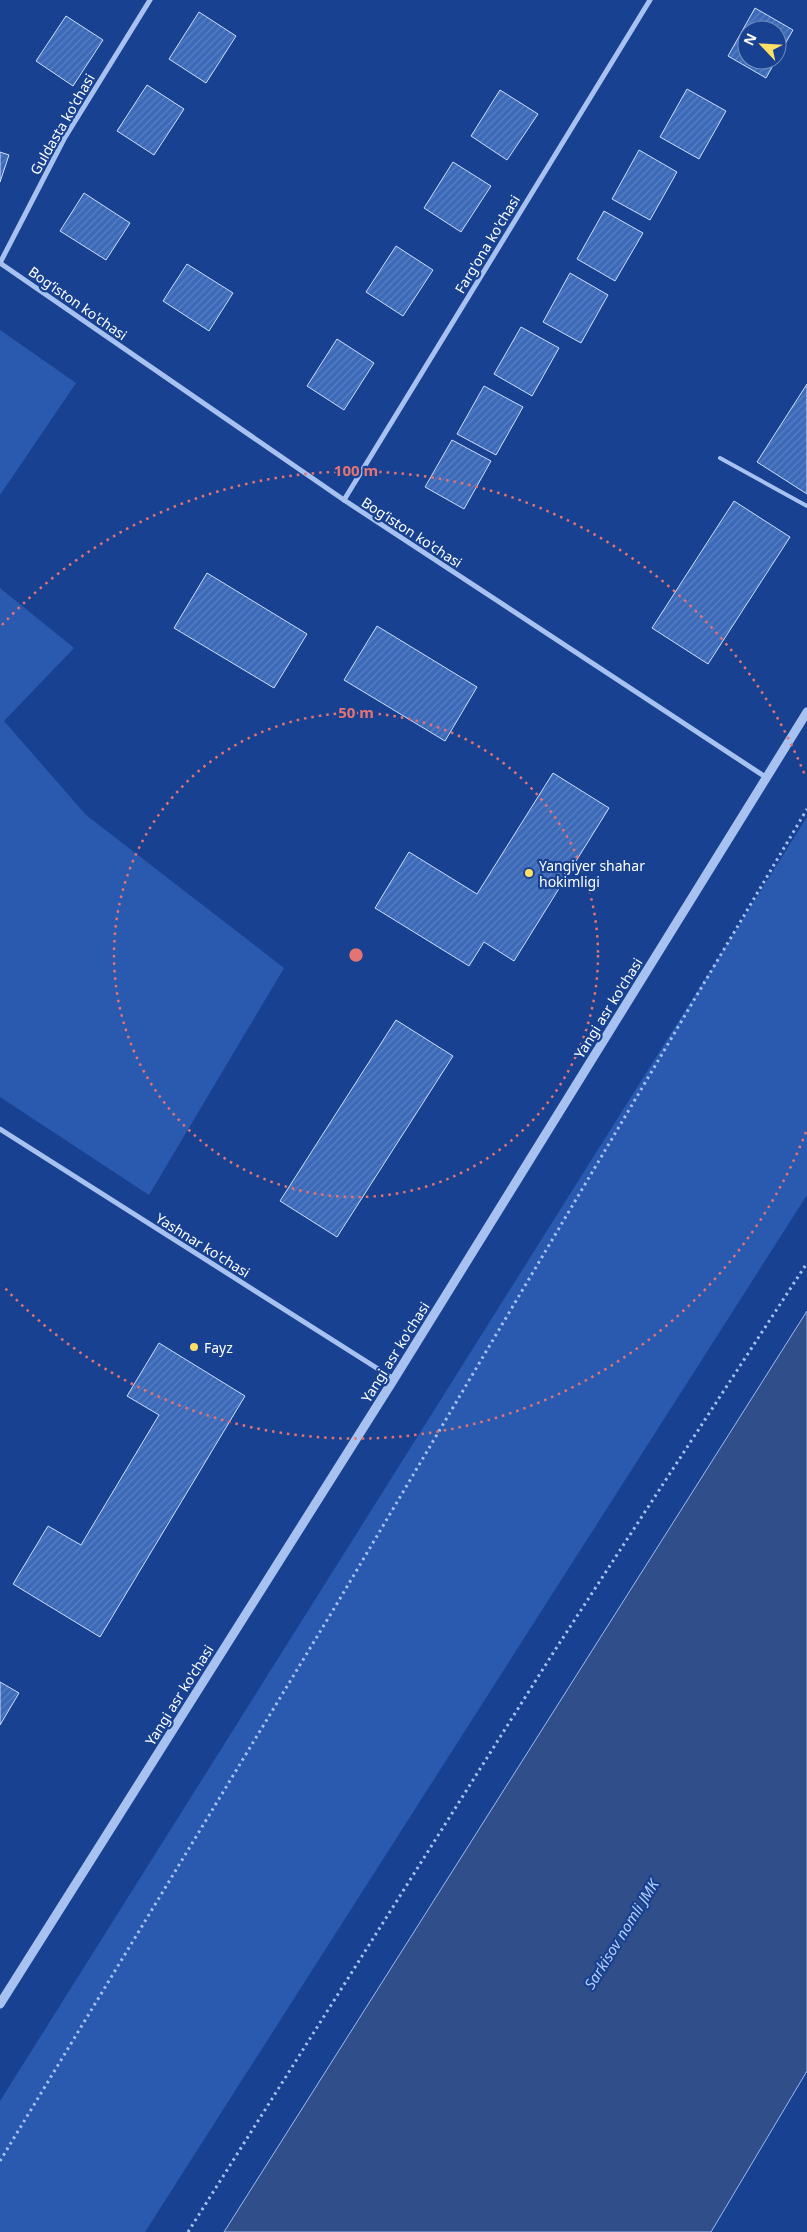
<svg xmlns="http://www.w3.org/2000/svg" width="807" height="2232" font-family="'Noto Sans',sans-serif">
<style>
.green{fill:#2a5ab0}
.water{fill:#304f8a;stroke:#99bbf2}
.building{fill:url(#building-hatch);stroke:#cddefb}
.lines{fill:none;stroke-linecap:round;stroke-linejoin:round}
.path{stroke:#a7c1f0;stroke-width:3;stroke-dasharray:2.5 4;stroke-linecap:butt}
.service{stroke:#a7c1f0;stroke-width:4}
.minor{stroke:#a7c1f0;stroke-width:5}
.tertiary{stroke:#a7c1f0;stroke-width:9}
.ring{fill:none;stroke:#e47373;stroke-width:2.5;stroke-dasharray:2.5 5}
.poi-dot{fill:#ffe065;stroke:#184291;stroke-width:2}
.labels{text-anchor:middle;dominant-baseline:central;stroke-width:4.5;stroke-linejoin:round;paint-order:stroke}
.street-label{font-size:14px;fill:#fff;stroke:#184291}
.poi-label{font-size:14px;fill:#fff;stroke:#184291;text-anchor:start}
.water-label{font-size:15px;font-style:italic;fill:#b3ccf7;stroke:#184291}
.centre{fill:#e47373;stroke:#184291;stroke-width:2.5}
.ring-label{font-size:15px;text-anchor:middle;font-weight:bold;fill:#e47373;stroke:#184291;stroke-width:4.5;stroke-linejoin:round;paint-order:stroke}
</style>
<defs>
<pattern id="building-hatch" width="6" height="6" patternUnits="userSpaceOnUse" patternTransform="scale(1.25)"><rect width="6" height="6" fill="#3c69b8"/><path d="M-1 1l2-2M0 6l6-6M5 7l2-2" fill="none" stroke="#5980c3"/></pattern>
</defs>
<rect width="100%" height="100%" fill="#184291"/>
<!-- green -->
<g class="green">
<path d="M0,330L76,383L0,495Z"/>
<path d="M0,588L74,648L4,721L86,815L284,968L149,1195L0,1097Z"/>
<path d="M807,817V1195L145,2232H0V2101Z"/>
</g>
<!-- water -->
<path class="water" d="M807,1311V2071L711,2232H224Z"/>
<!-- building -->
<g class="building">
<path d="M755,8L793,30L777,58V30H747V60H776L766,78L728,56Z"/>
<path d="M199,12L236,36L206,83L169,59Z"/>
<path d="M66,16L103,40L73,86L36,61Z"/>
<path d="M147,85L184,109L154,155L117,131Z"/>
<path d="M687,89L726,111L699,159L660,137Z"/>
<path d="M500,90L538,114L507,160L471,136Z"/>
<path d="M639,150L677,172L650,220L612,199Z"/>
<path d="M0,152L9,155L0,182Z"/>
<path d="M453,162L491,186L461,232L424,208Z"/>
<path d="M84,193L130,223L106,260L60,231Z"/>
<path d="M604,211L643,233L615,281L577,259Z"/>
<path d="M396,246L433,270L403,316L366,292Z"/>
<path d="M187,264L233,293L209,331L163,301Z"/>
<path d="M570,273L608,295L581,343L543,322Z"/>
<path d="M521,327L559,348L532,396L494,374Z"/>
<path d="M337,339L374,363L344,410L307,386Z"/>
<path d="M807,384V494L757,462Z"/>
<path d="M484,386L523,407L496,455L457,434Z"/>
<path d="M452,440L491,461L464,509L425,487Z"/>
<path d="M734,501L790,537L708,664L652,628Z"/>
<path d="M207,573L307,634L274,688L174,628Z"/>
<path d="M377,626L477,687L445,741L344,680Z"/>
<path d="M553,773L609,808L514,961L484,942L469,966L375,908L409,852L477,894Z"/>
<path d="M396,1020L453,1056L337,1237L280,1201Z"/>
<path d="M159,1343L245,1396L100,1637L13,1584L48,1526L81,1545L159,1415L127,1396Z"/>
<path d="M0,1682L19,1693L0,1725Z"/>
</g>
<g class="lines">
<!-- path -->
<g class="path">
<path d="M0,2161L335,1607L807,809"/>
<path d="M188,2232L555,1650L807,1263"/>
</g>
<!-- service -->
<path class="service" d="M720,458L807,506"/>
<!-- minor -->
<g class="minor">
<path d="M0,263L344,500L767,778"/>
<path d="M0,263L64,139L150,0"/>
<path d="M344,500L650,0"/>
<path d="M0,1129L394,1379"/>
</g>
<!-- tertiary -->
<path class="tertiary" d="M0,2004L394,1379L807,712"/>
</g>
<!-- distance rings -->
<g class="ring">
<circle cx="356" cy="955" r="242"/>
<path d="M806 1132A484 484 0 0 1 2 1285M2 625A484 484 0 0 1 806 778"/>
</g>
<!-- markers -->
<g class="poi-dot">
<circle cx="529" cy="873" r="5"/>
<circle cx="194" cy="1347" r="5"/>
</g>
<g class="labels">
<!-- street labels -->
<g class="street-label">
<text transform="translate(62 124) rotate(-60)">Guldasta ko'chasi</text>
<text transform="translate(487 244) rotate(-59)">Farg'ona ko'chasi</text>
<text transform="translate(78 303) rotate(35)">Bog‘iston ko'chasi</text>
<text transform="translate(412 532) rotate(33)">Bog‘iston ko'chasi</text>
<text transform="translate(608 1008) rotate(-58)">Yangi asr ko'chasi</text>
<text transform="translate(203 1245) rotate(32)">Yashnar ko'chasi</text>
<text transform="translate(395 1352) rotate(-58)">Yangi asr ko'chasi</text>
<text transform="translate(179 1695) rotate(-58)">Yangi asr ko'chasi</text>
</g>
<!-- poi labels -->
<g class="poi-label">
<text x="539" y="865">Yangiyer shahar<tspan x="539" dy="16">hokimligi</tspan></text>
<text x="204" y="1347">Fayz</text>
</g>
<!-- water labels -->
<g class="water-label">
<text transform="translate(621 1934) rotate(-58)">Sarkisov nomli JMK</text>
</g>
</g>
<circle cx="356" cy="955" r="8" class="centre"/>
<g class="ring-label">
<text x="356" y="476">100 m</text>
<text x="356" y="718">50 m</text>
</g>
<!-- north arrow -->
<g transform="translate(762 45) rotate(295)"><circle r="24" fill="#184291" stroke="#748ebd"/>
<path d="M0-4L9 19L0 12L-9 19Z" fill="#ffe065"/>
<text y="-8" font-size="14" font-weight="bold" text-anchor="middle" fill="#ffffff">N</text>
</g>
</svg>
